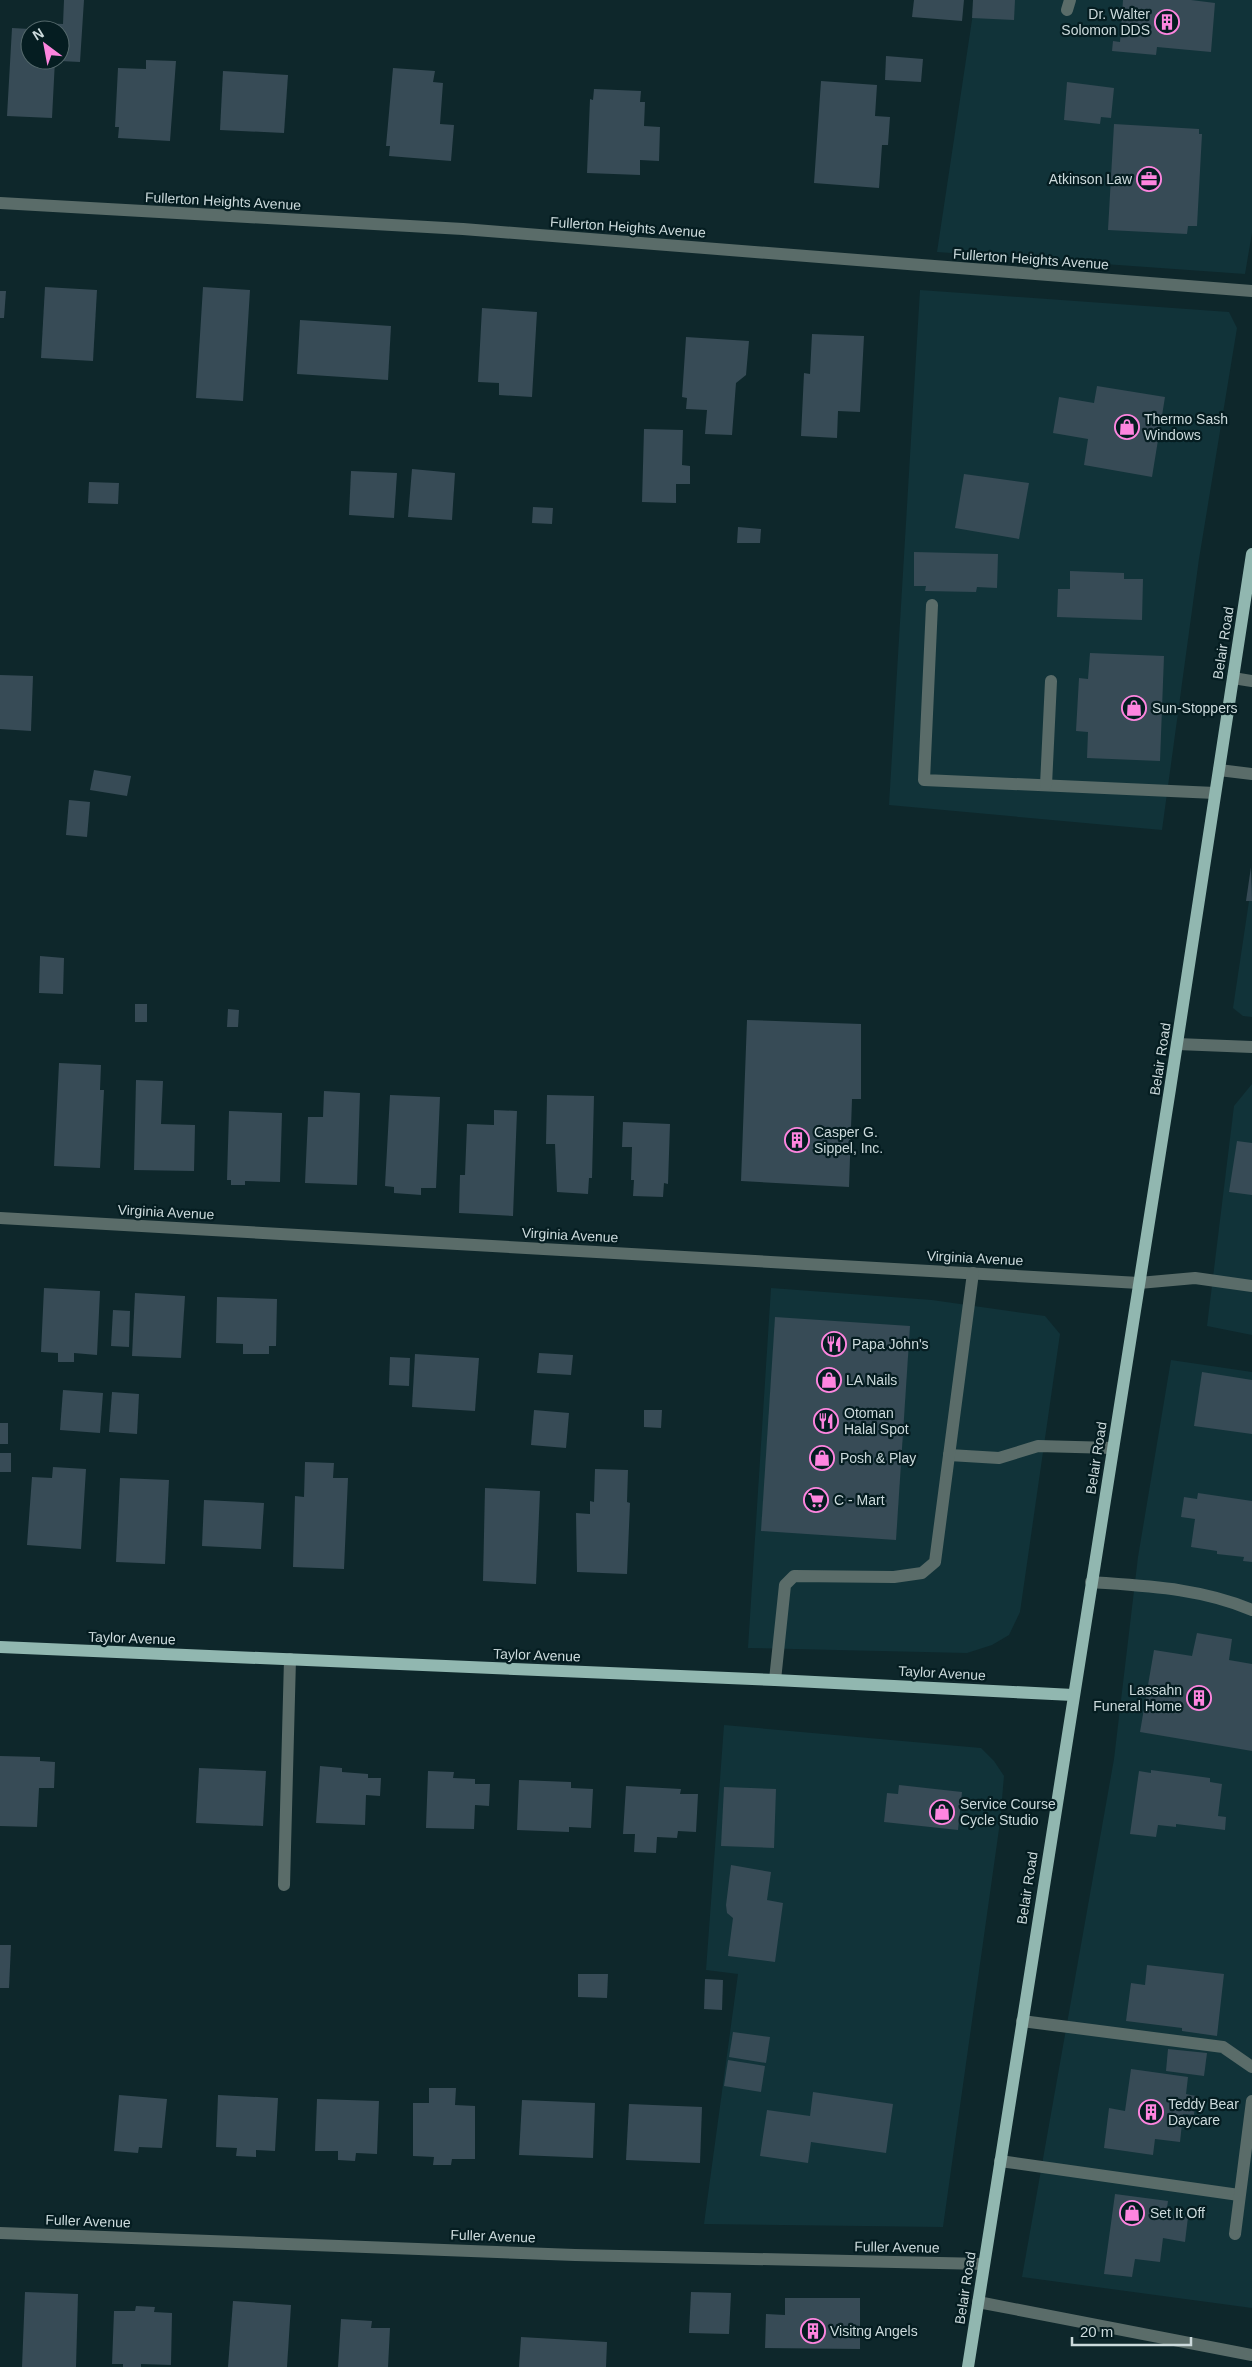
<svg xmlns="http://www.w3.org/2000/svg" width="1252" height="2367" font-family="Helvetica,sans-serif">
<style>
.built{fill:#113339}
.building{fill:#374b56}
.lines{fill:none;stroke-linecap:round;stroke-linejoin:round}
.minor{stroke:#5a6c69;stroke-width:12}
.major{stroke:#91b7b0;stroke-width:12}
.labels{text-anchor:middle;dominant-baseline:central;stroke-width:4.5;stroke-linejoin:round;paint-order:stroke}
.poi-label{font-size:14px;fill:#ccdadc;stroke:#051d21;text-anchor:start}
.street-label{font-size:14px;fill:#ccdadc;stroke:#051d21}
</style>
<rect width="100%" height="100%" fill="#0e272b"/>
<!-- built -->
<g class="built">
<path d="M975,0H1252V233L1245,274L937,252Z"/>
<path d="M920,290L1229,312L1237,328L1199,559L1162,830L889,805Z"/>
<path d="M1252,881V1017L1243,1016L1233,1008Z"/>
<path d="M1252,1084V1335L1207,1326L1234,1106Z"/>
<path d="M771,1288L932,1300L1045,1316L1060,1334L1020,1612L1009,1635L992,1645L967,1653L748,1648Z"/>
<path d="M1171,1360L1252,1372V2308L1022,2277L1114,1759L1138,1557Z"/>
<path d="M724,1725L981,1748L994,1761L1004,1776L1000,1822L943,2227L704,2224L738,1974L706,1970Z"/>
</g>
<!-- building -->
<g class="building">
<path d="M64,0H84L80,62L60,61V30H41V23L63,24Z"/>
<path d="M914,0H964L962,21L912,17Z"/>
<path d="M973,0H1015L1014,20L972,18Z"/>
<path d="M1123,0H1191L1215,3L1211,52L1157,47L1156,55L1112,51L1113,41L1120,42Z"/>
<path d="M12,28L30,29V60H55L52,118L7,116Z"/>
<path d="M886,56L923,59L921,82L885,80Z"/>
<path d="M146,60L176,61L170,141L118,138L119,127H115L118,68L146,69Z"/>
<path d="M393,68L435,71L433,82L443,83L440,124L454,125L451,161L389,156L390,146H386Z"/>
<path d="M223,71L288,75L284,133L220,130Z"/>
<path d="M821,81L877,85L875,116L890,117L888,145H882L879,188L814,183Z"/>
<path d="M1067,82L1114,88L1111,118L1101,117L1100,124L1064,120Z"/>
<path d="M594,89L641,91L640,102H645L644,126L660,127L659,161L640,160V175L587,173L590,99L593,100Z"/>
<path d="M1114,124L1199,129V134H1202L1197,226H1188L1187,234L1108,230Z"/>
<path d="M45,287L97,290L93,361L41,358Z"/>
<path d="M203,287L250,290L243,401L196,398Z"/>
<path d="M0,291H6L4,318H0Z"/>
<path d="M482,308L537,312L532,397L499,395V383L478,382Z"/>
<path d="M300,320L391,326L388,380L297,374Z"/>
<path d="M812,334L864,336L860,412L838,411L837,438L801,436L804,373L810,374Z"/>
<path d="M686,337L749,341L746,375L736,383L732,435L705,434L707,410L686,409L687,398L682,397Z"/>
<path d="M1097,386L1165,397L1152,477L1084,465L1088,439L1053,433L1059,397L1094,403Z"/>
<path d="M644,429L683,430L682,465L690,466V484H676V503L642,502Z"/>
<path d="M412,469L455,473L452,520L408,517Z"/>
<path d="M351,471L397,473L394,518L349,515Z"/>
<path d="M964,474L1029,483L1019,539L955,528Z"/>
<path d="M89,482L119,483L118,504L88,503Z"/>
<path d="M533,507L553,508L552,524L532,523Z"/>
<path d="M738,527L761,529L760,543H737Z"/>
<path d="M914,552L998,554L997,588L977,587L976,592L925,591L926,586H914Z"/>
<path d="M1070,571L1124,573V579H1143L1142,620L1057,617L1058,589H1070Z"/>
<path d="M1090,653L1164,656L1160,761L1087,758L1088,732L1076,731L1079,678L1088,679Z"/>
<path d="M0,675L33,676L31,731L0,729Z"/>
<path d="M94,770L131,776L127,796L90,790Z"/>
<path d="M69,800L90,802L87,837L66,835Z"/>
<path d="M1251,867L1252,901H1246Z"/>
<path d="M40,956L64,958L63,994L39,993Z"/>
<rect x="135" y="1004" width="12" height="18"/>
<path d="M228,1009L239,1010L238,1027H227Z"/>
<path d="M747,1020L861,1024V1099H852L849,1187L741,1181Z"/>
<path d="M59,1063L101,1065L100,1090H104L100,1168L54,1166Z"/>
<path d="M136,1080L163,1081L161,1124L195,1125L194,1171L134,1170Z"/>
<path d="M324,1091L360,1093L357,1185L305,1183L308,1117H323Z"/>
<path d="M390,1095L440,1097L436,1188H421V1195L394,1193V1187L385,1186Z"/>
<path d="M547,1095L594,1096L592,1178H589L588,1194L557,1192L555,1144H546Z"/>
<path d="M494,1110L517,1111L513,1216L459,1213L460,1175H465L467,1124L494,1125Z"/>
<path d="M229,1111L282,1113L280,1182L245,1181V1185H231V1180H227Z"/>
<path d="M623,1122L670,1124L668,1184L664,1183L663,1197L633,1196L634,1180H631L632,1147H622Z"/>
<path d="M1237,1141L1252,1143V1195L1229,1192Z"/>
<path d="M44,1288L100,1291L97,1355L74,1353V1362H58V1353L41,1352Z"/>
<path d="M135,1293L185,1296L181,1358L132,1356Z"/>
<path d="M217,1297L277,1299L276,1346H269V1354H243V1344L216,1343Z"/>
<path d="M113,1310L130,1311L129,1347L111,1346Z"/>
<path d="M775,1317L910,1326L896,1540L761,1531Z"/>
<path d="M539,1353L573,1355L571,1375L537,1373Z"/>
<path d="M415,1354L479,1358L475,1411L412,1407Z"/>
<path d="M390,1357L410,1358L409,1386L389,1385Z"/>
<path d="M1202,1372L1252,1380V1434L1194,1426Z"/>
<path d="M63,1390L103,1393L100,1433L60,1430Z"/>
<path d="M112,1392L139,1394L137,1434L109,1432Z"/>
<path d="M534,1410L569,1413L566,1448L531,1445Z"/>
<path d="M644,1410H662L661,1428L644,1427Z"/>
<rect x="0" y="1423" width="8" height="21"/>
<rect x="0" y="1453" width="11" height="19"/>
<path d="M305,1462L334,1463L333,1478H348L344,1569L293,1567L295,1496L304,1497Z"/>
<path d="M53,1467L86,1469L81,1549L27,1545L32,1477L52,1478Z"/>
<path d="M595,1469L628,1470L627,1502L630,1503L627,1574L577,1572L576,1513L590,1514V1501L594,1502Z"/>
<path d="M120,1478L169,1480L165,1564L116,1562Z"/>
<path d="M485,1488L540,1491L536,1584L483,1581Z"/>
<path d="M1198,1493L1252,1501V1562L1243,1561L1244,1557L1217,1554V1551L1191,1547L1195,1519L1181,1517L1184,1497L1197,1499Z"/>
<path d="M204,1500L264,1503L261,1549L202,1546Z"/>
<path d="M1197,1633L1232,1639L1229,1660L1252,1664V1751L1140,1732L1154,1650L1192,1656Z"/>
<path d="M0,1756L40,1757V1761L55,1762L54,1788H39L37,1827L0,1826Z"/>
<path d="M320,1766L342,1768V1772L368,1774V1778H381L380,1796L366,1795L365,1825L316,1823Z"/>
<path d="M199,1768L266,1771L263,1826L196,1823Z"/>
<path d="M1151,1770L1210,1778V1782L1222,1784L1218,1816L1226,1817L1225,1830L1176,1824V1827L1158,1825L1156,1837L1130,1834L1139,1771L1151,1773Z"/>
<path d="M428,1771L454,1772L453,1778L475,1779V1784H490L489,1806L475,1805L474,1829L426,1828Z"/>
<path d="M519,1780L571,1782V1788L593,1789L591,1828L569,1827V1832L517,1830Z"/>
<path d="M899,1785L962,1792L958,1830L884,1822L887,1793L898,1794Z"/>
<path d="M626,1786L681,1789L680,1794H698L696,1832L678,1831L677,1838L657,1837L656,1853L634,1852L635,1834H623Z"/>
<path d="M724,1787L776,1789L774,1848L721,1846Z"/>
<path d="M731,1865L771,1872L767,1900L783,1903L775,1962L728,1956L733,1918L727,1913L726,1905Z"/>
<path d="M0,1945H11L9,1988H0Z"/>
<path d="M1147,1965L1224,1974L1217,2036L1182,2031V2028L1126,2021L1131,1983L1145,1985Z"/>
<path d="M578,1974H608L607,1998L578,1997Z"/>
<path d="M705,1979L723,1980L722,2010L704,2009Z"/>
<path d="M733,2032L770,2037L766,2063L729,2057Z"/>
<path d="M1168,2049L1207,2053L1204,2076L1166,2071Z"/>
<path d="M728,2060L765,2066L761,2092L724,2086Z"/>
<path d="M1131,2069L1188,2077L1186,2094L1196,2096L1194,2115L1183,2114L1180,2142L1155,2139L1153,2155L1104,2148L1109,2108L1125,2111Z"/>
<path d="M429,2088H456L455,2105L475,2106V2159H452L451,2165H433L434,2157L413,2156V2103H429Z"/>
<path d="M813,2092L893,2104L886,2153L811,2142L808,2163L760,2156L767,2110L810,2116Z"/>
<path d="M119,2095L167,2099L162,2148L139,2147L138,2153L114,2151Z"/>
<path d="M218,2095L278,2098L275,2151L256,2150V2157L236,2156L237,2148L216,2147Z"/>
<path d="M317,2099L379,2101L377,2154L356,2153L355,2161L338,2160V2151H315Z"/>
<path d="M522,2100L595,2103L593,2158L519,2155Z"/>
<path d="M629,2104L702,2107L700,2163L626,2160Z"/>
<path d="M1115,2194L1168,2201L1166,2215L1188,2217L1185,2242L1163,2238L1160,2262L1135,2259L1132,2277L1104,2274Z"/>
<path d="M25,2292L78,2294L76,2367H22Z"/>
<path d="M691,2292L731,2293L729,2334L689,2333Z"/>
<path d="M785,2298H860V2349L765,2348L766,2314L785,2315Z"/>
<path d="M233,2301L291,2305L287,2367H228Z"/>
<path d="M136,2306L155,2307L154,2312L172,2313L171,2365L141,2364V2367H123V2364H112L114,2311H135Z"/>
<path d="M341,2319L372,2321L371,2328H390L388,2367H338Z"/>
<path d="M521,2337L607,2342L606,2367H519Z"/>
</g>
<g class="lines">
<!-- minor -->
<g class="minor">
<path d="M1067,10L1070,0"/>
<path d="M0,203L463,229L1252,291"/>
<path d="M932,605L924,780L1215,793"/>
<path d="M1233,678L1252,681"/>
<path d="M1219,770L1252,774"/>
<path d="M1046,785L1051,681"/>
<path d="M1177,1044L1252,1047"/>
<path d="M0,1218L1139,1283L1195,1278L1252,1286"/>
<path d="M949,1455L999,1458L1038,1446L1113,1448"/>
<path d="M1091,1582C1146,1586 1201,1588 1252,1610"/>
<path d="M775,1680L785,1585L794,1576L894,1577L922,1573L935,1562L973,1273"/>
<path d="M284,1885L290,1659"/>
<path d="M1022,2021L1223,2047L1252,2067"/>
<path d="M1000,2161L1239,2195"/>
<path d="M0,2233L575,2255L984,2264"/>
<path d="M1235,2234L1252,2101"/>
<path d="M978,2302L1252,2355"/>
</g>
<!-- major -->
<g class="major">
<path d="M0,1647L775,1680L1073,1695"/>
<path d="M968,2367L1170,1089L1252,554"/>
</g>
</g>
<!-- icons -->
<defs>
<symbol id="building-ring" viewBox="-11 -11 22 22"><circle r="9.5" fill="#051d21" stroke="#fe85df" stroke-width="1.5"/><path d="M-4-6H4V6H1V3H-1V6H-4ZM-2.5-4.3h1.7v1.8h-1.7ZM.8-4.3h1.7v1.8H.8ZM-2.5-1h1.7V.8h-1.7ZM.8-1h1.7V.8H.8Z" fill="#fe85df"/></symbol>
<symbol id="office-ring" viewBox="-11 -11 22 22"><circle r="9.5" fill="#051d21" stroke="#fe85df" stroke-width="1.5"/><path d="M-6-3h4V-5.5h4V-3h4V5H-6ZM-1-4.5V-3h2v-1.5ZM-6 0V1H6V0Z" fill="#fe85df"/></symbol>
<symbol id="shop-ring" viewBox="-11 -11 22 22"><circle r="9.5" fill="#051d21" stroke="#fe85df" stroke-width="1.5"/><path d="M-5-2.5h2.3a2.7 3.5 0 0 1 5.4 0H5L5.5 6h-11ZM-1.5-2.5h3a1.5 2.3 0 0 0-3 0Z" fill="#fe85df"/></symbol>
<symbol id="restaurant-ring" viewBox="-11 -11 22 22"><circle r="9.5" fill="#051d21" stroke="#fe85df" stroke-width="1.5"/><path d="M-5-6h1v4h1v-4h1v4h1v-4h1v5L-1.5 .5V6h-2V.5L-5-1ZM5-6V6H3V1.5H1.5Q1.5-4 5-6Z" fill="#fe85df"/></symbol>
<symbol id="supermarket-ring" viewBox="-11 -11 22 22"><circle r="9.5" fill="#051d21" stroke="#fe85df" stroke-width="1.5"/><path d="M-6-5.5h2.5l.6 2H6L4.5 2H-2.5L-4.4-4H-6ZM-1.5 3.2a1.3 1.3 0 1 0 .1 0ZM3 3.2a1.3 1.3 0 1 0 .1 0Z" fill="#fe85df"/></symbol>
</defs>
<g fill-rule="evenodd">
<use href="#building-ring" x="1153" y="8" width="28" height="28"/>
<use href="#office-ring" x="1135" y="165" width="28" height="28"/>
<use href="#shop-ring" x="1113" y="413" width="28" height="28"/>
<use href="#shop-ring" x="1120" y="694" width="28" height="28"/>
<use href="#building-ring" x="783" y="1126" width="28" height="28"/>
<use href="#restaurant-ring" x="820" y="1330" width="28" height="28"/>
<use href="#shop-ring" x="815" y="1366" width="28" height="28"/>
<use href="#restaurant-ring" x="812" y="1407" width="28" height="28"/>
<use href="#shop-ring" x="808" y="1444" width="28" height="28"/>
<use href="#supermarket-ring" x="802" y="1486" width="28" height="28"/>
<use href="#building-ring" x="1185" y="1684" width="28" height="28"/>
<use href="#shop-ring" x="928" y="1798" width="28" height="28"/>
<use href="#building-ring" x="1137" y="2098" width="28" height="28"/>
<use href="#shop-ring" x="1118" y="2199" width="28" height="28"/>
<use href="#building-ring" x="799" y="2317" width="28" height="28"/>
</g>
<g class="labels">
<!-- poi labels -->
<g class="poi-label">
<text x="1150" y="14" text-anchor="end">Dr. Walter<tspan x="1150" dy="16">Solomon DDS</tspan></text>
<text x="1132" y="179" text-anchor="end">Atkinson Law</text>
<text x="1144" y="419">Thermo Sash<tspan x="1144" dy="16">Windows</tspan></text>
<text x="1152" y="708">Sun-Stoppers</text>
<text x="814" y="1132">Casper G.<tspan x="814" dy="16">Sippel, Inc.</tspan></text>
<text x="852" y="1344">Papa John's</text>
<text x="846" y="1380">LA Nails</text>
<text x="844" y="1413">Otoman<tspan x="844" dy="16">Halal Spot</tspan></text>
<text x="840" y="1458">Posh &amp; Play</text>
<text x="834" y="1500">C - Mart</text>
<text x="1182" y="1690" text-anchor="end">Lassahn<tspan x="1182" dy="16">Funeral Home</tspan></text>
<text x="960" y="1804">Service Course<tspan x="960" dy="16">Cycle Studio</tspan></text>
<text x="1168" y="2104">Teddy Bear<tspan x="1168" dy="16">Daycare</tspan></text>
<text x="1150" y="2213">Set It Off</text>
<text x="830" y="2331">Visitng Angels</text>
</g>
<!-- street labels -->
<g class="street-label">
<text transform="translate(223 201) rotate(3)">Fullerton Heights Avenue</text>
<text transform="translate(628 227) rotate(4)">Fullerton Heights Avenue</text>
<text transform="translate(1031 259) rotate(4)">Fullerton Heights Avenue</text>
<text transform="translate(1223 643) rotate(-81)">Belair Road</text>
<text transform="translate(1160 1059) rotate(-81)">Belair Road</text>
<text transform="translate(166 1212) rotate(3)">Virginia Avenue</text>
<text transform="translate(570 1235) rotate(3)">Virginia Avenue</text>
<text transform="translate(975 1258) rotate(3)">Virginia Avenue</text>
<text transform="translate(1096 1458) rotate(-81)">Belair Road</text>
<text transform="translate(132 1638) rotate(2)">Taylor Avenue</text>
<text transform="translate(537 1655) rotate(2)">Taylor Avenue</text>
<text transform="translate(942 1673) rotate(3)">Taylor Avenue</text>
<text transform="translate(1027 1888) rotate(-81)">Belair Road</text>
<text transform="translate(88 2221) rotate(2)">Fuller Avenue</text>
<text transform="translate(493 2236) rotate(2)">Fuller Avenue</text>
<text transform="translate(897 2247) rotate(1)">Fuller Avenue</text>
<text transform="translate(965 2288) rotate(-81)">Belair Road</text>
</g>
</g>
<!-- north arrow -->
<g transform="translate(45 45) rotate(328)"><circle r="24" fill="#051d21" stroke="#55696c"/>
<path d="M0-4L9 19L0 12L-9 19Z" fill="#fe85df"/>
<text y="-8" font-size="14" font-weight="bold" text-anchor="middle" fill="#ccdadc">N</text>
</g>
<!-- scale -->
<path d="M1072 2337v8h119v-8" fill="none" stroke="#ccdadc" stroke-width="2.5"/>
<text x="1080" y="2337" font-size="15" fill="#ccdadc" stroke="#051d21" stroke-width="4" paint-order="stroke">20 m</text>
</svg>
